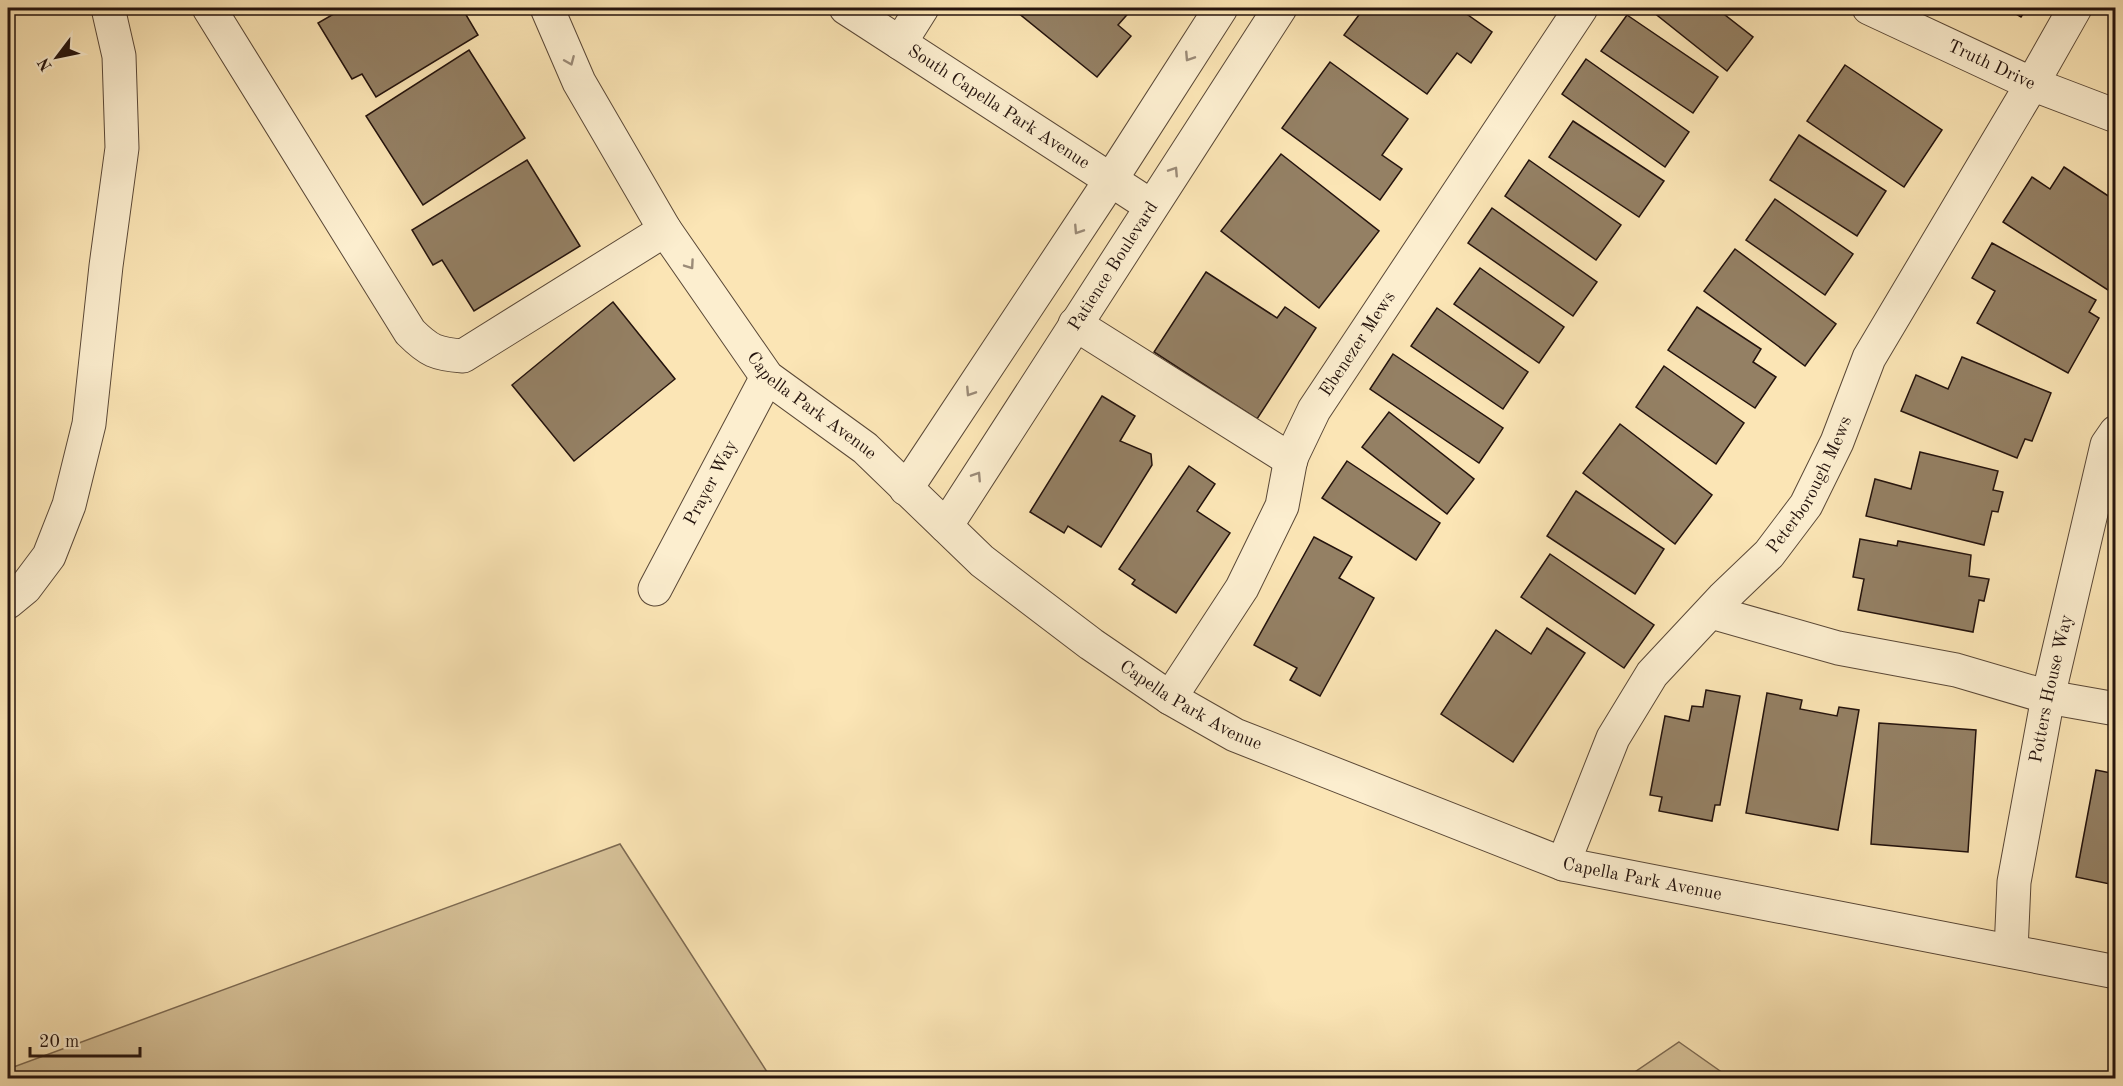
<svg xmlns="http://www.w3.org/2000/svg" width="2123" height="1086" font-family="'Old Standard TT',serif">
<style>
.green{fill:#d6c198;stroke:#7d6a52;stroke-width:1.5}
.building{fill:#948064;stroke:#24130d;stroke-width:1.5}
.lines{fill:none;stroke-linecap:round;stroke-linejoin:round}
.minor-casing{stroke:#5a4837;stroke-width:35}
.minor{stroke:#fceecf;stroke-width:33}
.oneway{stroke:#9b8b78}
.labels{text-anchor:middle;dominant-baseline:central;stroke-width:4.5;stroke-linejoin:round;paint-order:stroke}
.street-label{font-size:18px;fill:#24130d;stroke:#fceecf}
</style>
<rect width="100%" height="100%" fill="#fbe5b5"/>
<filter id="stains"><feTurbulence type="fractalNoise" baseFrequency=".00333" numOctaves="4"/><feColorMatrix values="0 0 0 0 .2 0 0 0 0 .09 0 0 0 0 .02 0 0 0 .5 -.17"/></filter>
<radialGradient id="worn" r=".72"><stop offset=".6" stop-color="#630" stop-opacity="0"/><stop offset="1" stop-color="#630" stop-opacity=".3"/></radialGradient>
<!-- green -->
<g class="green">
<path d="M620,844L771,1078H8V1069Z"/>
<path d="M1679,1042L1730,1078H1626Z"/>
</g>
<!-- building -->
<g class="building">
<path d="M344,8H462L478,35L376,97L362,74L352,79L318,23Z"/>
<path d="M1021,8H1133L1118,25L1131,36L1097,77L1017,12Z"/>
<path d="M1364,8H1458L1492,32L1471,63L1457,53L1427,94L1344,35Z"/>
<path d="M1648,8H1716L1753,37L1727,71Z"/>
<path d="M2006,8H2027L2021,17Z"/>
<path d="M1627,15L1718,77L1693,113L1601,51Z"/>
<path d="M469,50L525,138L423,205L366,116Z"/>
<path d="M1586,59L1689,132L1665,167L1562,94Z"/>
<path d="M1330,62L1408,119L1382,155L1402,169L1380,200L1282,128Z"/>
<path d="M1845,65L1942,130L1904,187L1807,121Z"/>
<path d="M1573,121L1664,181L1639,217L1549,157Z"/>
<path d="M1799,135L1886,191L1857,236L1770,180Z"/>
<path d="M1281,154L1379,231L1319,308L1221,231Z"/>
<path d="M527,160L580,246L474,311L442,260L433,265L412,230Z"/>
<path d="M1529,160L1621,225L1596,260L1505,196Z"/>
<path d="M2064,167L2116,201V286L2111,292L2003,222L2032,177L2050,189Z"/>
<path d="M1775,199L1853,254L1825,295L1746,240Z"/>
<path d="M1492,208L1597,282L1573,316L1468,243Z"/>
<path d="M1992,243L2096,300L2089,312L2099,318L2068,373L1977,323L1995,291L1972,278Z"/>
<path d="M1735,249L1836,324L1805,366L1704,291Z"/>
<path d="M1480,268L1564,327L1539,363L1454,304Z"/>
<path d="M1206,272L1277,318L1285,307L1316,328L1257,419L1154,352Z"/>
<path d="M613,302L675,379L574,461L512,385Z"/>
<path d="M1697,307L1761,349L1753,362L1776,377L1755,408L1668,350Z"/>
<path d="M1437,308L1528,372L1503,409L1411,346Z"/>
<path d="M1393,354L1503,428L1479,463L1370,389Z"/>
<path d="M1962,357L2051,393L2032,441L2025,439L2017,458L1901,411L1916,375L1948,389Z"/>
<path d="M1664,366L1744,423L1716,464L1636,407Z"/>
<path d="M1102,396L1135,416L1120,441L1151,454L1152,465L1101,547L1068,526L1064,533L1030,512Z"/>
<path d="M1389,412L1474,479L1447,514L1362,447Z"/>
<path d="M1620,424L1712,495L1675,544L1583,473Z"/>
<path d="M1920,452L1998,471L1993,490L2003,492L1998,512L1992,511L1984,545L1866,516L1875,479L1911,489Z"/>
<path d="M1347,461L1440,523L1416,560L1322,498Z"/>
<path d="M1189,466L1215,484L1197,511L1230,533L1176,613L1132,584L1135,580L1119,569Z"/>
<path d="M1576,491L1664,549L1635,594L1547,536Z"/>
<path d="M1314,537L1352,557L1339,578L1374,598L1320,696L1290,680L1297,668L1254,645Z"/>
<path d="M1860,539L1897,546L1898,541L1971,555L1969,576L1989,579L1984,601L1979,600L1973,632L1858,610L1864,579L1853,577Z"/>
<path d="M1550,554L1654,625L1624,668L1521,597Z"/>
<path d="M1547,628L1585,653L1513,762L1441,714L1496,630L1531,654Z"/>
<path d="M1706,690L1740,696L1720,805H1715L1712,821L1659,811L1662,797L1650,795L1665,716L1689,721L1692,706L1703,707Z"/>
<path d="M1767,693L1802,700L1800,709L1837,716L1839,707L1859,710L1838,830L1746,813Z"/>
<path d="M1879,723L1976,730L1968,852L1871,844Z"/>
<path d="M2096,770L2116,774V897H2113L2115,885L2076,877Z"/>
</g>
<g class="lines">
<defs>
<g id="minor">
<path d="M209,8L410,332C429,351 436,354 463,356L665,230"/>
<path id="s1" d="M547,8L579,82L665,230L767,377L865,448L982,561L1091,644L1170,698L1235,735L1563,864L2116,972"/>
<path id="s2" d="M846,8L1151,206"/>
<path id="s3" d="M1869,8L2032,84L2116,116"/>
<path d="M900,43L922,8"/>
<path d="M1075,324L1291,460"/>
<path d="M906,489L1110,181L1221,8"/>
<path id="s4" d="M946,526L1280,8"/>
<path id="s5" d="M655,589L767,377"/>
<path d="M8,602L25,588L49,556L69,505L89,424L106,266L122,148L119,56L108,8"/>
<path d="M1711,612L1838,648L1956,670L2048,697L2116,709"/>
<path id="s6" d="M1170,698L1242,588L1282,506L1291,458L1314,410L1581,8"/>
<path id="s7" d="M1563,864L1613,738L1652,674L1723,598L1769,554L1806,505L1837,442L1869,358L2032,84L2075,8"/>
<path id="s8" d="M2011,951L2014,882L2048,697L2107,445L2116,432"/>
</g>
</defs>
<!-- minor casing -->
<use href="#minor" class="minor-casing"/>
<!-- minor -->
<use href="#minor" class="minor"/>
</g>
<!-- one-way arrows -->
<defs><path id="oneway-chevron" d="M-2-3.5L2.5 0L-2 3.5" fill="none" stroke-width="1.6" stroke-linecap="round" stroke-linejoin="round" transform="scale(1.5)"/></defs>
<g class="oneway">
<use href="#oneway-chevron" transform="translate(1189 57) rotate(123)"/>
<use href="#oneway-chevron" transform="translate(570 61) rotate(67)"/>
<use href="#oneway-chevron" transform="translate(1174 171) rotate(-57)"/>
<use href="#oneway-chevron" transform="translate(1078 230) rotate(123)"/>
<use href="#oneway-chevron" transform="translate(690 265) rotate(55)"/>
<use href="#oneway-chevron" transform="translate(970 392) rotate(123)"/>
<use href="#oneway-chevron" transform="translate(977 476) rotate(-57)"/>
</g>
<g class="labels">
<!-- street labels -->
<g class="street-label">
<text stroke="none"><textPath href="#s3" startOffset="135">Truth Drive</textPath></text>
<text stroke="none"><textPath href="#s2" startOffset="182">South Capella Park Avenue</textPath></text>
<text stroke="none"><textPath href="#s4" startOffset="309">Patience Boulevard</textPath></text>
<text stroke="none"><textPath href="#s6" startOffset="404">Ebenezer Mews</textPath></text>
<text stroke="none"><textPath href="#s1" startOffset="483">Capella Park Avenue</textPath></text>
<text stroke="none"><textPath href="#s5" startOffset="120">Prayer Way</textPath></text>
<text stroke="none"><textPath href="#s7" startOffset="459">Peterborough Mews</textPath></text>
<text stroke="none"><textPath href="#s8" startOffset="266">Potters House Way</textPath></text>
<text stroke="none"><textPath href="#s1" startOffset="969">Capella Park Avenue</textPath></text>
<text stroke="none"><textPath href="#s1" startOffset="1455">Capella Park Avenue</textPath></text>
</g>
</g>
<!-- margin -->
<rect width="2123" height="1086" fill="none" stroke="#fbe5b5" stroke-width="30"/>
<rect x="9" y="9" width="2105" height="1068" fill="none" stroke="#24130d" stroke-width="3"/>
<rect x="15" y="15" width="2093" height="1056" fill="none" stroke="#24130d" stroke-width="1.5"/>
<!-- north arrow -->
<g transform="translate(57 57) rotate(238)" stroke="#fceecf" stroke-width="4.5" paint-order="stroke">
<path d="M0-4.5L10 22L0 15L-10 22Z" fill="#24130d"/>
<text y="-9" font-size="16" font-weight="bold" text-anchor="middle" fill="#24130d">N</text>
</g>
<!-- scale -->
<path d="M30 1047v9h110v-9" fill="none" stroke="#24130d" stroke-width="3"/>
<text x="39" y="1047" font-size="18" fill="#24130d" stroke="#fceecf" stroke-width="4.5" paint-order="stroke">20 m</text>
<rect width="100%" height="100%" filter="url(#stains)"/>
<rect width="100%" height="100%" fill="url(#worn)"/>
</svg>
